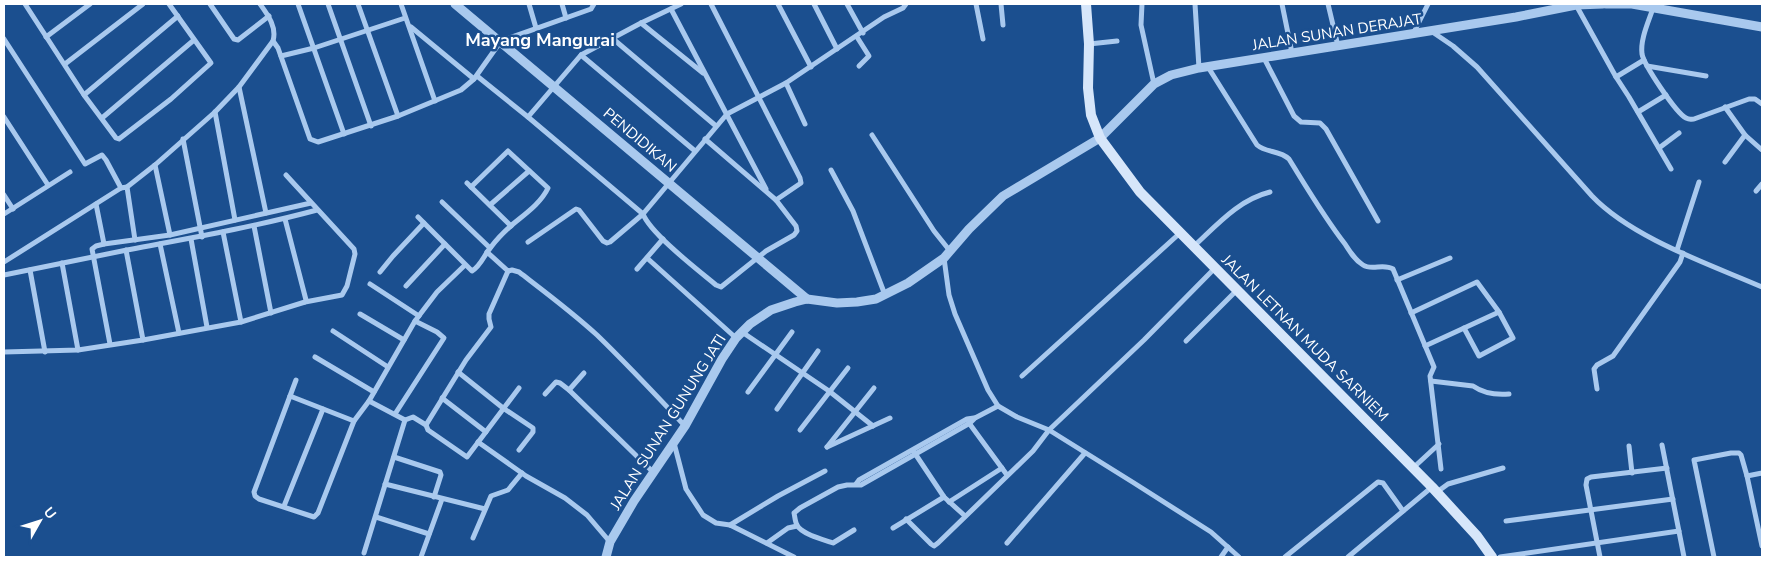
<svg xmlns="http://www.w3.org/2000/svg" width="1766" height="561" font-family="'Nunito Sans',sans-serif">
<style>
.lines{fill:none;stroke-linecap:round;stroke-linejoin:round}
.minor{stroke:#a9c9ee;stroke-width:5}
.tertiary{stroke:#a9c9ee;stroke-width:9}
.secondary{stroke:#d6e6fa;stroke-width:10}
.labels{text-anchor:middle;dominant-baseline:central;stroke-width:5;stroke-linejoin:round;paint-order:stroke}
.street-label{font-size:15px;fill:#fff;stroke:#1b4f8f}
.quarter-label{font-size:18px;font-weight:bold;fill:#fff;stroke:#1b4f8f}
</style>
<rect width="100%" height="100%" fill="#1b4f8f"/>
<g class="lines">
<!-- minor -->
<g class="minor">
<path d="M25,4L84,95L116,138L119,139L171,99L211,63L169,4"/>
<path d="M210,4L234,39L238,40L269,16"/>
<path d="M298,4L344,134"/>
<path d="M328,4L371,126"/>
<path d="M358,4L398,116"/>
<path d="M401,4L435,101"/>
<path d="M529,4L536,28"/>
<path d="M562,4L566,18"/>
<path d="M681,4L641,23L581,55L528,117L643,214C651,234 698,270 716,285L721,287L766,251L794,235L797,231L796,226L776,200L705,139"/>
<path d="M711,4L800,178L801,183L776,200"/>
<path d="M778,4L811,67"/>
<path d="M814,4L837,49"/>
<path d="M847,4L863,33"/>
<path d="M976,4L983,39"/>
<path d="M1001,4L1003,25"/>
<path d="M1142,4L1141,25L1154,84"/>
<path d="M1195,4L1199,68"/>
<path d="M1282,4L1292,53"/>
<path d="M1328,4L1338,46"/>
<path d="M1576,5L1616,77L1629,97L1671,169"/>
<path d="M1653,8C1649,21 1640,39 1642,54C1644,65 1676,113 1686,118C1690,120 1690,119 1694,119L1749,99H1755L1762,104"/>
<path d="M671,9L766,189"/>
<path d="M641,23L703,73"/>
<path d="M411,27L474,79"/>
<path d="M1431,31L1453,46L1477,67L1592,196C1632,238 1709,264 1762,287"/>
<path d="M1413,34L1428,4"/>
<path d="M46,37L90,4"/>
<path d="M857,37L869,56L859,66"/>
<path d="M612,38L716,126"/>
<path d="M4,39L85,164L102,155L106,160L121,188L127,187L155,165L215,112L239,87L273,41C277,27 268,15 260,4"/>
<path d="M273,41L278,48L310,139L318,142L398,116L461,90L474,79L501,41L591,9L594,4"/>
<path d="M1089,44L1117,41"/>
<path d="M581,55L695,151"/>
<path d="M281,56L314,48L405,18"/>
<path d="M1264,58L1294,116L1301,122L1320,123L1326,129L1378,221"/>
<path d="M65,64L143,4"/>
<path d="M1647,66L1706,76"/>
<path d="M1208,67L1257,145C1266,153 1280,150 1289,159C1307,188 1324,217 1345,244C1350,252 1355,260 1363,265C1372,271 1383,263 1393,269L1434,367L1430,376L1441,469"/>
<path d="M477,76L528,117"/>
<path d="M1616,77L1644,60"/>
<path d="M786,83L805,124"/>
<path d="M239,87L266,213"/>
<path d="M84,95L178,16"/>
<path d="M1725,107L1745,135L1762,150"/>
<path d="M215,112L235,220"/>
<path d="M1638,112L1666,95"/>
<path d="M4,117L48,185"/>
<path d="M102,118L194,40"/>
<path d="M872,135L934,231L950,251"/>
<path d="M183,139L202,237"/>
<path d="M1659,148L1679,133"/>
<path d="M1725,162L1745,135"/>
<path d="M155,165L170,235"/>
<path d="M831,170L853,211L885,295"/>
<path d="M467,183L511,226"/>
<path d="M127,187L135,240"/>
<path d="M1756,191L1762,184"/>
<path d="M4,195L13,209"/>
<path d="M442,202L490,248"/>
<path d="M96,204L104,244L96,246L92,249L110,344"/>
<path d="M490,205L529,171"/>
<path d="M4,214L70,172"/>
<path d="M418,217L472,271C481,266 484,255 491,247C497,239 505,231 513,224C525,214 541,203 548,188L508,151L471,187"/>
<path d="M285,219L306,300L305,302"/>
<path d="M254,226L271,313"/>
<path d="M223,232L241,322"/>
<path d="M191,239L207,327"/>
<path d="M528,242L576,209L579,210L603,241L607,243L610,242L643,214L727,114L786,83L884,17L903,8L906,4"/>
<path d="M104,244L170,235L311,203"/>
<path d="M160,244L179,333"/>
<path d="M1193,247C1217,225 1238,200 1270,192"/>
<path d="M126,250L143,340"/>
<path d="M1677,250L1699,182"/>
<path d="M487,252L508,271L512,270L519,272C545,292 572,312 597,335C627,364 656,395 685,426"/>
<path d="M647,258L736,338"/>
<path d="M944,258L949,295L955,314L988,390L998,406L1017,417L1049,430L1134,483L1211,532L1239,557"/>
<path d="M4,262L121,188"/>
<path d="M62,263L78,350"/>
<path d="M637,269L663,239"/>
<path d="M30,270L45,352"/>
<path d="M380,272L393,256L424,223"/>
<path d="M4,275C45,267 86,258 127,250C191,238 254,227 317,210"/>
<path d="M1397,280L1450,258"/>
<path d="M370,284L419,316"/>
<path d="M406,286L445,244"/>
<path d="M1411,313L1477,282L1499,312L1513,338L1479,356L1464,328"/>
<path d="M360,314L404,340"/>
<path d="M333,331L388,367"/>
<path d="M742,332L829,391L873,426"/>
<path d="M1186,341L1237,290"/>
<path d="M1425,346L1499,312"/>
<path d="M4,352L78,350L143,340L241,322L305,302L342,295L347,286L355,254L354,249L286,175"/>
<path d="M315,357L374,392"/>
<path d="M458,372L503,408L533,428V432L519,450"/>
<path d="M584,373L569,390L653,472"/>
<path d="M1022,376L1180,233"/>
<path d="M296,380L254,492L255,496L259,499L314,517L318,513L354,421L369,401L415,321L437,292L465,265"/>
<path d="M1431,381L1473,386C1483,393 1497,395 1509,394"/>
<path d="M1597,389L1594,369L1597,365L1613,356L1680,262L1683,253"/>
<path d="M748,392L792,332"/>
<path d="M545,394L556,382L560,383L569,390"/>
<path d="M290,396L354,421"/>
<path d="M442,398L486,432"/>
<path d="M369,401L405,420"/>
<path d="M777,409L818,351"/>
<path d="M395,414L444,338L437,332L415,321"/>
<path d="M969,423L1007,475"/>
<path d="M426,425L466,360L491,327L489,319V314L508,271"/>
<path d="M800,430L848,368"/>
<path d="M478,442L526,476L565,498L587,515L610,542"/>
<path d="M674,443L686,489L703,515L716,523L730,525L794,557"/>
<path d="M1662,445L1684,557"/>
<path d="M1629,446L1632,473"/>
<path d="M827,447L874,388"/>
<path d="M827,447L890,418"/>
<path d="M914,452L944,497L965,516"/>
<path d="M394,457L440,472L441,475L434,497"/>
<path d="M1413,468L1439,444"/>
<path d="M1747,476L1762,473"/>
<path d="M385,484L485,509"/>
<path d="M856,484L859,480L967,419L974,418"/>
<path d="M1437,492L1448,484L1503,468"/>
<path d="M949,502L1002,468"/>
<path d="M284,506L323,409"/>
<path d="M376,517L429,534"/>
<path d="M906,519L931,544L934,546L938,543L1033,451L1049,430L1144,340L1215,268"/>
<path d="M1506,521L1673,499"/>
<path d="M730,525L778,496L825,471"/>
<path d="M893,528L944,497"/>
<path d="M854,530L833,543C824,540 801,534 797,525C795,522 795,517 794,513L800,508L838,487L847,485H861L970,423L975,418L998,406"/>
<path d="M473,538L491,496L508,490L522,473"/>
<path d="M767,543L788,528L797,526"/>
<path d="M1007,543L1085,453"/>
<path d="M364,553L405,420L413,417L426,425L428,430L467,457L519,388"/>
<path d="M421,557L442,499"/>
<path d="M1221,557L1228,547"/>
<path d="M1285,557L1378,482L1383,483L1403,511"/>
<path d="M1348,557L1432,487"/>
<path d="M1500,557L1679,531"/>
<path d="M1600,557L1586,485L1587,479L1591,477L1667,468"/>
<path d="M1714,557L1694,460L1731,453H1739L1741,455L1747,476L1762,546"/>
</g>
<!-- tertiary -->
<g class="tertiary">
<path d="M455,4L807,299"/>
<path d="M1606,4H1632L1762,27"/>
<path d="M606,557L610,542L634,501L685,426L722,359L736,338L750,324L771,310L795,302L807,299L837,303L857,302L876,299L908,283L944,258L969,229L1003,196L1100,138L1154,84L1171,75L1199,68L1516,17L1576,5L1603,4"/>
</g>
<!-- secondary -->
<path class="secondary" d="M1086,4L1089,44L1088,88L1091,115L1100,138L1140,192L1432,487L1477,536L1492,557"/>
</g>
<g class="labels">
<!-- street labels -->
<g class="street-label">
<text transform="translate(1337 32) rotate(-9)">JALAN SUNAN DERAJAT</text>
<text transform="translate(640 140) rotate(40)">PENDIDIKAN</text>
<text transform="translate(1305 338) rotate(45)">JALAN LETNAN MUDA SARNIEM</text>
<text transform="translate(668 422) rotate(-58)">JALAN SUNAN GUNUNG JATI</text>
</g>
<!-- quarter labels -->
<g class="quarter-label">
<text x="540" y="40">Mayang Mangurai</text>
</g>
</g>
<!-- border -->
<rect width="1766" height="561" fill="none" stroke="#ffffff" stroke-width="10"/>
<!-- north arrow -->
<g transform="translate(40 521) rotate(51)" stroke="#1b4f8f" stroke-width="4" paint-order="stroke">
<path d="M0-4L9 19L0 12L-9 19Z" fill="#ffffff"/>
<text y="-8" font-size="14" font-weight="bold" text-anchor="middle" fill="#ffffff">U</text>
</g>
</svg>
